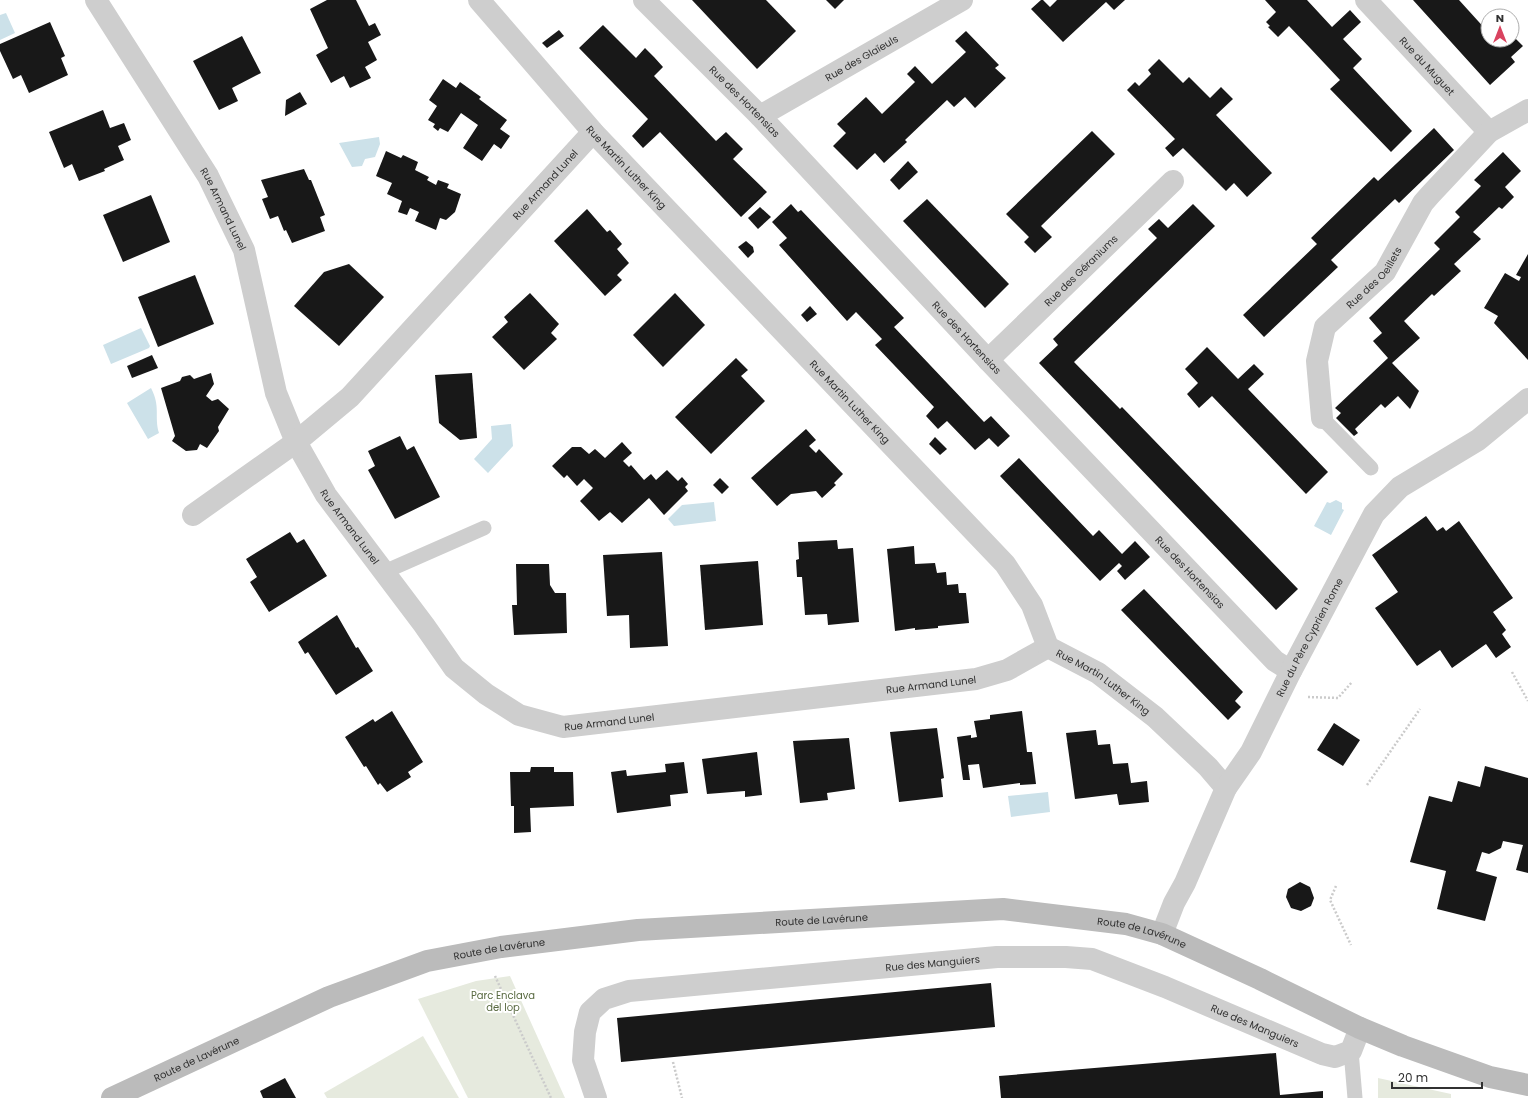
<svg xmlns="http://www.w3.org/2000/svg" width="1528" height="1098" font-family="Poppins,sans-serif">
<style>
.green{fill:#e6eade}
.water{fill:#cce1e9}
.building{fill:#181818}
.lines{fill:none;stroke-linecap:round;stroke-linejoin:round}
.path{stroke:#cbcbcb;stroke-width:2.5;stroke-dasharray:2 2;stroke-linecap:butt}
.lane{stroke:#cecece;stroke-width:15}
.street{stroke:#cecece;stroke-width:22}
.secondary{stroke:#bbb;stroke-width:22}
.labels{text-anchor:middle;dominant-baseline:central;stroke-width:4;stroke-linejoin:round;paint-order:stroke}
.street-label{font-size:10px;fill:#313131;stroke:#fff}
.park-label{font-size:10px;fill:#596a41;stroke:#fff}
</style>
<rect width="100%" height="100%" fill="#fff"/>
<!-- green -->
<g class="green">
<path d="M510,976L565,1098H468L418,999L476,981Z"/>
<path d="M423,1036L459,1098H327L324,1093Z"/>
<path d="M1378,1078L1451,1094V1098H1378Z"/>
</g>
<!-- water -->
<g class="water">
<path d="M6,13L15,33L0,40V15Z"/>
<path d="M379,137L380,144L375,157L365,159L362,166L352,167L339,143Z"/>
<path d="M141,328L150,346L149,348L111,364L103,345Z"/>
<path d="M151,388C161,407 154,416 159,433L148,439L127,403Z"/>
<path d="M511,424L513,446L488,473L474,459L492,439L491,426Z"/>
<path d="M1336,500L1342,503V509L1344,510L1331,535L1314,526L1327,502L1330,503Z"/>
<path d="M714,502L716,521L674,526L668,519L682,505Z"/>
<path d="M1048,792L1050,812L1011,817L1008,796Z"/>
</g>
<!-- building -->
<g class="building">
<path d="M327,0H356L369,26L375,23L381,35L368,42L377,60L365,67L371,78L350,88L344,76L331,83L316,55L328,48L310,9Z"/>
<path d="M692,0H766L796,31L757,69Z"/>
<path d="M826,0H844L835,9Z"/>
<path d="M1041,0H1043L1050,7L1057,0H1125L1114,10L1106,2L1063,42L1031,9Z"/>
<path d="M1265,0H1307L1332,27L1350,10L1361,22L1343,39L1362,59L1353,68L1412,131L1391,152L1330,89L1340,80L1310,48L1289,26L1278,37L1268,27L1270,26L1266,22L1276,12Z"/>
<path d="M1413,0H1459L1488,32V40H1495L1497,42L1500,40H1512V35L1523,46L1511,57L1515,62L1490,85Z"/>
<path d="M50,22L65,56L61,58L68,75L29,93L21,75L13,79L0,51V44Z"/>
<path d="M603,25L636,58L645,48L654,57L663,67L654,76L716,141L726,132L743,149L733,159L767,192L741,217L660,132L643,148L632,136L648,119L579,48Z"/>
<path d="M559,30L564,36L547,48L542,43Z"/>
<path d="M966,31L999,65L995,68L1006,78L975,108L965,97L954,107L947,100L905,140L907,142L884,163L875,153L857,170L833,146L846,133L837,124L866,97L882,114L915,82L907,74L915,66L932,84L966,52L955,41Z"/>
<path d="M242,36L261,73L232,88L238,101L219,110L193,61Z"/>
<path d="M1159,59L1183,83L1189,77L1210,98L1221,87L1233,99L1216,115L1272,173L1247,197L1234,183L1226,191L1183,148L1173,157L1165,148L1175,139L1127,90L1135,82L1139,86L1151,74L1148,70Z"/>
<path d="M443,79L456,88L460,82L481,97L479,99L507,120L500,129L510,136L501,149L494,144L482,161L463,148L478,125L461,113L448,132L440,128L438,131L433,127L435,124L428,120L437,106L429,100Z"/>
<path d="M300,92L307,104L285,116L286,100Z"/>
<path d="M103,110L110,128L124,123L131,140L118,146L124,160L104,169L105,171L79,181L72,164L64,168L49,132Z"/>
<path d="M1434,128L1454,150L1399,203L1395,199L1331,260L1338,267L1264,337L1243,315L1317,244L1311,238L1374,177L1378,181Z"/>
<path d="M1092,131L1115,154L1041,226L1052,237L1035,253L1024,242L1029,237L1006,214Z"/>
<path d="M386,151L401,158L403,155L418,162L415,170L429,177L427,180L436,185L438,180L449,184L447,188L461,194L455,212L446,220L440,218L436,230L415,221L419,212L410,208L407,215L398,212L402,201L387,194L392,183L376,176Z"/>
<path d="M1503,152L1521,171L1505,187L1514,197L1502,209L1499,207L1473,232L1481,239L1454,264L1461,271L1434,296L1432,294L1404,321L1420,338L1392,363L1419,391L1410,409L1398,396L1385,408L1381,404L1355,429L1358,433L1354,436L1336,418L1341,413L1335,408L1388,358L1373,341L1382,333L1369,318L1440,249L1434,243L1460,217L1455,212L1481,186L1474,180Z"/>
<path d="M908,161L918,172L899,190L890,180Z"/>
<path d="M304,169L309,180H311L325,215L320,217L325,231L292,243L286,230L284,231L278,216L270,219L262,199L268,197L261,180Z"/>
<path d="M151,195L170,242L123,262L103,215Z"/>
<path d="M927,199L1009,284L985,308L903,221Z"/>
<path d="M791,204L798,212L801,210L904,318L894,327L984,422L991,416L1010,436L998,447L989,438L975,450L947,421L938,429L926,416L934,407L875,345L882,339L856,312L847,321L779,245L787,238L772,222Z"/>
<path d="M1193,204L1215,226L1074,362L1120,409L1122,407L1298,589L1276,610L1039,363L1058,345L1053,339L1157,238L1148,229L1159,219L1168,228Z"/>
<path d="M760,207L771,217L758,229L748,218Z"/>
<path d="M587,209L607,232L610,230L622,244L617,249L629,263L617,275L622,280L605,296L554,241Z"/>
<path d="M746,241L753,247L754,252L748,258L738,247Z"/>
<path d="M1528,254V360L1494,323L1498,316L1484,308L1505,273L1519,281L1521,277L1516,275Z"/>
<path d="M349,264L384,297L339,346L294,306L324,272Z"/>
<path d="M195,275L214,324L158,347L138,297Z"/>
<path d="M530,293L559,324L551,333L557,339L524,370L492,337L508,322L504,317Z"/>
<path d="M675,293L705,325L663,367L633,335Z"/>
<path d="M810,306L817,314L807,322L801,315Z"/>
<path d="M1207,347L1238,379L1254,364L1264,374L1248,389L1328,472L1306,494L1212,396L1199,408L1187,394L1198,383L1185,369Z"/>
<path d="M152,355L158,368L132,378L127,366Z"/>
<path d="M736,358L748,370L741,376L765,401L711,454L675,417Z"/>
<path d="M211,373L214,384L206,396L212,401L218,399L229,409L218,427L219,431L207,448L200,444L197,450L186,451L172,441L175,436L161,388L180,381L182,377L190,375L194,379Z"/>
<path d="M472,373L477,438L460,440L439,423L435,375Z"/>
<path d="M806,429L816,440L809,446L816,453L819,449L843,474L834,483L836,485L822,498L816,491L791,494L777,506L751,478Z"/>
<path d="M400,436L407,450L414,446L440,497L395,519L368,470L375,466L368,451Z"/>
<path d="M935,437L947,449L940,455L929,444Z"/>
<path d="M622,442L632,453L623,461L629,467L631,465L644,480L651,474L656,480L667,470L678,481L682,477L688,484L685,487L688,491L664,515L649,498L622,523L610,512L599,521L580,501L593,488L584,479L577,486L567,475L564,478L552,466L572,447H581L589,454L595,449L605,458Z"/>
<path d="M1019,458L1093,536L1099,530L1122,554L1135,541L1150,557L1125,580L1117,571L1122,566L1119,563L1100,581L1000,476Z"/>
<path d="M720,478L729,487L722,494L713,485Z"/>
<path d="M1426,516L1437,531L1443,527L1446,531L1459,521L1513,598L1493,612L1506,630L1502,634L1511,647L1496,658L1486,644L1452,668L1440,650L1417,666L1375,608L1398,592L1372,555Z"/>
<path d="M290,532L297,543L304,539L327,576L269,612L250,582L257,577L246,559Z"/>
<path d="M837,540L838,549L853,548L859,622L828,625L827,614L805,615L802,577H797L796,560L799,559L798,542Z"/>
<path d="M914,546L915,564L935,563L937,573L946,572L947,585L958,584L959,593H966L969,623L938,626V628L915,630V628L895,631L887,549Z"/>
<path d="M662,552L668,646L630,648L629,615L607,616L603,555Z"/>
<path d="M758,561L763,625L705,630L700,565Z"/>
<path d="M516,564H549L550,585L555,593H566L567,633L514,635L512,605H517Z"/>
<path d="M1144,589L1243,692L1235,701L1241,707L1228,720L1121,610Z"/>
<path d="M337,615L356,648L358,647L373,671L336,695L308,652L305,654L298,642Z"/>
<path d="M392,711L423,762L408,772L411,777L387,792L380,783L378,785L366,766L364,767L345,737L373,719L375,722Z"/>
<path d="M1022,711L1027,752H1032L1036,784L1020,785V783L983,788L979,764L968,765L970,780H963L957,737L971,735V738L977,737L974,721L990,719V715Z"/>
<path d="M1334,723L1360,740L1343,766L1317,750Z"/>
<path d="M937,728L944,778L941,779L943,797L899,802L890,732Z"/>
<path d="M1096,730L1098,745L1110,744L1113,764L1128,763L1131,783L1147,781L1149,802L1119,805L1117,794L1075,799L1066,733Z"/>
<path d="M849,738L855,789L827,793L828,800L800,803L793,741Z"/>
<path d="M757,752L762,795L745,797V791L707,794L702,759Z"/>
<path d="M684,762L688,793L670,795L671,806L617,813L611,772L626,770L627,776L666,772L665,764Z"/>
<path d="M1485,766L1528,778V873L1516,870L1523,845L1503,841L1501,848L1489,854L1482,852L1476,871L1497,877L1485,921L1437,909L1446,871L1410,862L1429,796L1452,802L1458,781L1480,787Z"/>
<path d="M531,767H554V772H573L574,806L530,808L531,832L514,833V806H511L510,772H530Z"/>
<path d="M1300,882L1310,887L1314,898L1311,906L1301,911L1291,908L1286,897L1288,889Z"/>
<path d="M991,983L995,1027L621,1062L617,1018Z"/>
<path d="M1276,1053L1280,1095L1323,1091V1098H1001L999,1076Z"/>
<path d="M285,1078L296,1098H263L260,1091Z"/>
</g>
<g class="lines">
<!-- path -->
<g class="path">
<path d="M1512,672L1528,701"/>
<path d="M1308,697L1338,698L1352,682"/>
<path d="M1367,785L1420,709"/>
<path d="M1336,886L1330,900L1351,945"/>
<path d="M495,976L551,1098"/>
<path d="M673,1062L682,1098"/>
</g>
<!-- lane -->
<g class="lane">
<path d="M1322,418L1371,468"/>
<path d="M384,572L484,528"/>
<path d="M1351,1051L1355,1098"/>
</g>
<!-- street -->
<g class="street">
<path id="s1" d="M96,0L208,176L244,250L276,393L296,442L326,495L424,625L454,668L486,694L519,715L563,727L976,679L1007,670L1048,647"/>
<path id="s2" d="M479,0L593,132L1005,564L1032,605L1048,647L1098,673L1155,717L1208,767L1226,788"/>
<path id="s3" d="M644,0L760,116L988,360L1275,661L1291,671"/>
<path id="s4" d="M1366,0L1489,132"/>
<path id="s5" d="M760,116L962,0"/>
<path id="s6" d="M988,360L1173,181"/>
<path id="s7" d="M1322,418L1317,361L1325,327L1385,272L1423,203L1430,195L1489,132L1528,110"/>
<path id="s8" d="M193,515L296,442L350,397L593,132"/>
<path id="s9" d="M1162,934L1174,903L1185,883L1226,788L1251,752L1291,671L1374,514L1400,487L1478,440L1528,399"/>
<path id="s10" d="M596,1098L583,1060L585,1032L590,1012L604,999L629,991L997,957H1066L1092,959L1165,987L1322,1054L1335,1057L1351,1051L1360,1028"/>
</g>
<!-- secondary -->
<path class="secondary" id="s11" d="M112,1098L329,997L427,961L501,947L638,930L1003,909L1126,924L1162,934L1260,979L1360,1028L1403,1046L1490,1077L1528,1085"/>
</g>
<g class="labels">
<!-- street labels -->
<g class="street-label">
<text stroke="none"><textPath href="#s5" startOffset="117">Rue des Glaïeuls</textPath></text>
<text stroke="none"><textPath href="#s4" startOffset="90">Rue du Muguet</textPath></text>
<text stroke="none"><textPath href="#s3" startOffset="143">Rue des Hortensias</textPath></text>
<text stroke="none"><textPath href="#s2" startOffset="223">Rue Martin Luther King</textPath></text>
<text stroke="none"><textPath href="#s8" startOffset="485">Rue Armand Lunel</textPath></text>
<text stroke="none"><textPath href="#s1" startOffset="245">Rue Armand Lunel</textPath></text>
<text stroke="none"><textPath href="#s6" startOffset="129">Rue des Géraniums</textPath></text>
<text stroke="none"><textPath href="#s7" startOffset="162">Rue des Oeillets</textPath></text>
<text stroke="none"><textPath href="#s3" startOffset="467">Rue des Hortensias</textPath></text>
<text stroke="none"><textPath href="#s2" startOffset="547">Rue Martin Luther King</textPath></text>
<text stroke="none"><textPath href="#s1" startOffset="591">Rue Armand Lunel</textPath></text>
<text stroke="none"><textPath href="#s3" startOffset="791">Rue des Hortensias</textPath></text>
<text stroke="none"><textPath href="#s9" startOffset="332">Rue du Père Cyprien Rome</textPath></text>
<text stroke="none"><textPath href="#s2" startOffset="931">Rue Martin Luther King</textPath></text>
<text stroke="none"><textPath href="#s1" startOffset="1263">Rue Armand Lunel</textPath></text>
<text stroke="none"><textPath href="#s1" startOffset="939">Rue Armand Lunel</textPath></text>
<text stroke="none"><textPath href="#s11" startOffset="741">Route de Lavérune</textPath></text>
<text stroke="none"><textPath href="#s11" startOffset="1064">Route de Lavérune</textPath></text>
<text stroke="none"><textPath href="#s11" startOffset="417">Route de Lavérune</textPath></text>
<text stroke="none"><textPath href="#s10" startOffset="439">Rue des Manguiers</textPath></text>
<text stroke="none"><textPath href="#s10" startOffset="775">Rue des Manguiers</textPath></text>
<text stroke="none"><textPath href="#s11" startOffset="93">Route de Lavérune</textPath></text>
</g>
<!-- park labels -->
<g class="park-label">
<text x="503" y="995">Parc Enclava<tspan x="503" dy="12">del lop</tspan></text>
</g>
</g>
<!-- north arrow -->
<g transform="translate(1500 28)"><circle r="19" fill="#ffffff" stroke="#adadad"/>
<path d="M0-3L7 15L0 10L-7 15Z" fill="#d9435f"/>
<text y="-6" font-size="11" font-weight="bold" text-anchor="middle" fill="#313131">N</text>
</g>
<!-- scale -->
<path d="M1392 1082v6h90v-6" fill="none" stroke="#313131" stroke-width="2"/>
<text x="1398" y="1082" font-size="12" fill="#313131" stroke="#ffffff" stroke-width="3" paint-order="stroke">20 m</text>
</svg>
